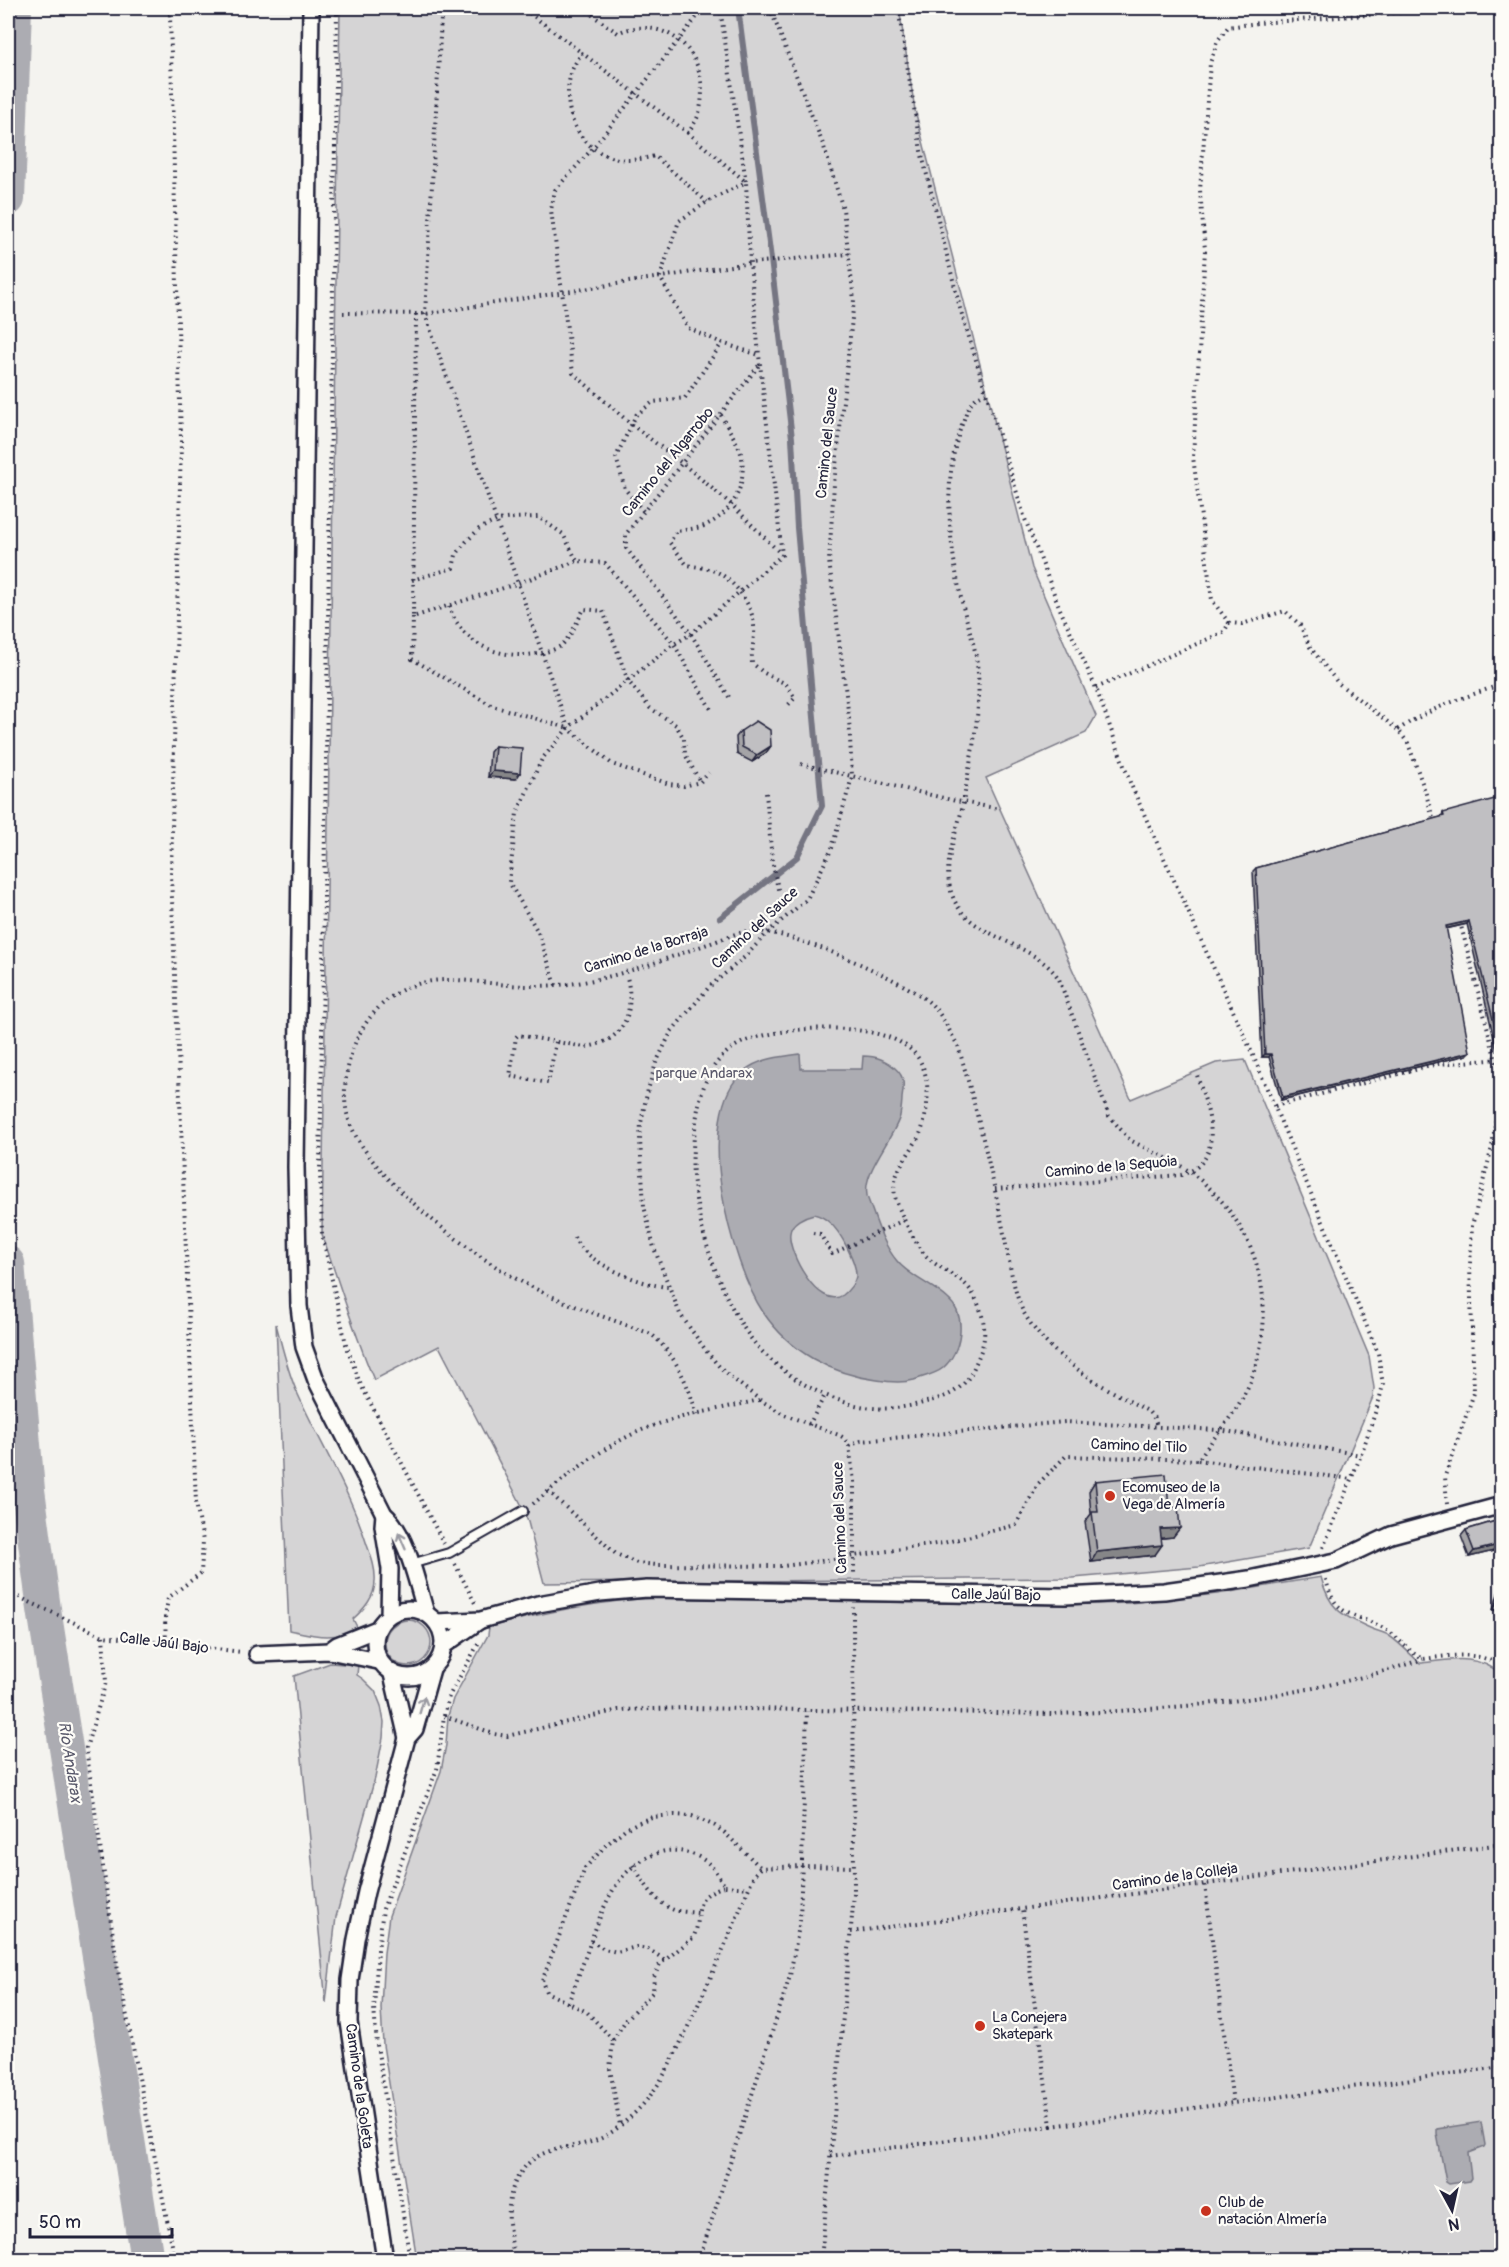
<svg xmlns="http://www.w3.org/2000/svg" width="1509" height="2267" font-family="Pangolin,sans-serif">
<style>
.green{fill:#d5d4d5;stroke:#7c7b88;stroke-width:1.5}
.water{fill:#acacb2;stroke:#757582;stroke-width:1.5;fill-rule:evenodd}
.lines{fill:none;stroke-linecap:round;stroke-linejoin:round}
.stream{stroke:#757582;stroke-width:6}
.river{stroke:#acacb2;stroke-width:34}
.service-casing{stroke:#22223b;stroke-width:12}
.minor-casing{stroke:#22223b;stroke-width:20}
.path{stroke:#22223b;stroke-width:4;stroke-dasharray:1.5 4.5;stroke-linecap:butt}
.service{stroke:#fdfcf7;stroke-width:8}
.minor{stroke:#fdfcf7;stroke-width:15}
.wall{fill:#a5a4a7;stroke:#22223b;stroke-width:1.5}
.shaded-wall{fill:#868688;stroke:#22223b;stroke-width:1.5}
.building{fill:#c0bfc2;stroke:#22223b;stroke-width:1.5}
.oneway{stroke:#9a9aa2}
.poi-dot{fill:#c8321e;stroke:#fdfcf7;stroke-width:2}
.labels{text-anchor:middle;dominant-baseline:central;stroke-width:4.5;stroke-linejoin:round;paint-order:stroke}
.street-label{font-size:15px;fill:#22223b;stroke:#fdfcf7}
.park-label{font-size:15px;fill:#585769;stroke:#fdfcf7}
.poi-label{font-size:15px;fill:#22223b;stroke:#fdfcf7;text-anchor:start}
.water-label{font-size:16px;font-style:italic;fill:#59596b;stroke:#fdfcf7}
</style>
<rect width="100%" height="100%" fill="#f4f3ef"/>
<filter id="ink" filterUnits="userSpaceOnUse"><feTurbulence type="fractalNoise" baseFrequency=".0167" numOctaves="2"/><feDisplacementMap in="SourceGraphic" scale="12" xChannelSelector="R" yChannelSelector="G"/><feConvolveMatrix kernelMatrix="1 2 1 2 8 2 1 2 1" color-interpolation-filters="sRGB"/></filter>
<g filter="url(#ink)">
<!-- green -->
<g class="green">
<path d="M340,8H899L915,110L1032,568L1096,716L1086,733L986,778L1131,1099L1216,1063L1245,1060L1369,1356L1374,1388L1373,1397L1309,1548L1199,1567L1073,1578L544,1583L528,1522L521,1504L439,1346L374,1380C354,1333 339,1283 322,1234Z"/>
<path d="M276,1324C282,1346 287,1369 296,1390C319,1442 350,1490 367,1545C371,1556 376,1569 375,1581C375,1597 364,1609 353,1619L357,1627C337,1642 312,1635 289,1630Z"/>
<path d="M1321,1577C1329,1609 1341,1615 1370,1628C1376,1631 1383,1632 1388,1635C1399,1642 1410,1654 1420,1663C1450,1660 1477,1653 1501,1674V2259L417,2260L383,2045L381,2008L384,1953L389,1916L441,1771L446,1745L448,1716L453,1699L488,1635L489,1627C543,1613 597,1601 653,1598L1054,1605L1129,1603L1217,1594Z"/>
<circle cx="408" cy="1643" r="23"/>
<path d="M330,1663L358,1665L357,1675L363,1679L375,1691L381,1706L384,1722L383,1738L375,1778L336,1917L326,2003L294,1676Z"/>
</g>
<!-- water -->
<g class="water">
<path d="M800,1054L801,1069H862L863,1056C875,1056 887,1060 896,1069C905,1077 904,1086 902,1098C902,1104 901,1110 900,1116C893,1140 859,1175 868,1199C876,1220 882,1243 897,1261C910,1277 933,1285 948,1299C968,1316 961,1352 943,1368C936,1374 922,1377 914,1380C903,1383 889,1382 877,1380C831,1374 790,1352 763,1312C731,1264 691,1115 744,1071C759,1058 781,1057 800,1054ZM814,1214C821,1216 825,1218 830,1223C840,1231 857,1263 856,1276C855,1283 848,1291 843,1295C819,1311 787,1252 790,1233C791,1222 805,1216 814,1214Z"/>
<path d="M1481,2122L1485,2145L1484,2147L1468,2153L1471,2178L1469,2181L1449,2184L1446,2182L1437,2134V2129Z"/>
</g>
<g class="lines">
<!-- stream -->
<path class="stream" d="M720,918L797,857L822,806L797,528L792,438L770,251L738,8"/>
<!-- river -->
<g class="river">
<path d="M8,199L15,8"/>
<path d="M8,1263L28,1490L44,1609L147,2260"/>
</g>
<defs>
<path id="service" d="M411,1564L449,1553L523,1511"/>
<g id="minor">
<path d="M311,8L296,1167L299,1306L304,1347L316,1380L384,1514C407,1533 417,1584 426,1613"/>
<path d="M384,1514L383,1526L390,1569L389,1615"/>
<circle cx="409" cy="1643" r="34"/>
<path d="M436,1622L481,1620L538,1604L600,1593L647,1589L1065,1596L1164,1591L1249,1579L1336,1561L1391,1535L1502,1505"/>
<path d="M443,1646L479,1621"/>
<path d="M329,1651L337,1645L377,1629"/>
<path d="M257,1654L329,1651L378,1661"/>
<path d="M392,1674L407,1738"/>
<path d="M385,2260L349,2022L350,1980L356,1939L366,1892L407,1738L415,1729L432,1669"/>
</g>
</defs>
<!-- service casing -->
<use href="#service" class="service-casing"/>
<!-- minor casing -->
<use href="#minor" class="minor-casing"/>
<!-- path -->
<g class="path">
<path d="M337,8L320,1171L322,1234L346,1344L359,1381L444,1544"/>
<path d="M439,8L441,18L425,314L568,728L612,764L669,784L684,786L700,782L709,773"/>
<path d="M527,8L528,12L582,53"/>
<path d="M582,8L618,33C630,27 641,27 654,29C693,37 709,77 699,113C697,120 692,127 688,133L746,182L750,263L759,355"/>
<path d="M704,8L593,148L555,190L551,210L573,373L632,425L683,464L732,505L781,554"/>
<path d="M770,8L824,147L843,209L854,300L834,484L829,561L849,718L852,777L832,848L807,899L767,933L746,956L709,987L671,1032L656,1063L647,1093L641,1123L640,1140L644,1206L654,1248L680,1314L707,1352L723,1371L760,1400L785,1415L839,1435L844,1438L849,1446L854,1481V1576"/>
<path d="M898,8L921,151L960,308L1025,519L1060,609L1096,688L1131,785L1252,1053L1378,1353L1383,1385L1379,1401L1361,1455L1323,1548"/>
<path d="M688,133L582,53C578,59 573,66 571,73C561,108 576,148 614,158C627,162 642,159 655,156L707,202"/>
<path d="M343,313L425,314L750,263L849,254"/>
<path d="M416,314L413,617L519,583L577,561"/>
<path d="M721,415C727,428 740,444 742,458C746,488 732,514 704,526C695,529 685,530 676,531L670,543L687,565C698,567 709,568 719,573C736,583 753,606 754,626C755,638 751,650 752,663L764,673L786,684L795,698L788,705"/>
<path d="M643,511L625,489L616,457L636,415L653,402L685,398L722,343"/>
<path d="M412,580L453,568L456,555L466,542L479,529L498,520L514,518L538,517L563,534L577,561L605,563L674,644L712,711"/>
<path d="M449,606C462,645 498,659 536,654C543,653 556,650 562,645C571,636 578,620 584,609L603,611L628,681L650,708L676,725L684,739L685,754L700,782"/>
<path d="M413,617L412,659L493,706L568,728"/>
<path d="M1229,623L1212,600L1193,457L1205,250L1200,190L1210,63L1218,40L1228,27L1258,23L1462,8"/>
<path d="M1096,688L1224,632L1229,623L1242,624L1285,611L1300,625L1310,647L1338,683L1398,730L1408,743L1426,794L1434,822"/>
<path d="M729,697L691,634L626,548V534L760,364"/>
<path d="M1398,730C1429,708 1466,697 1502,684"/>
<path d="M801,764L956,801L1000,809"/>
<path d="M766,793L772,860L779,894"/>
<path d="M556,985L538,932L509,882L517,813L542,759L568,728L674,644L691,634L782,555L759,355L722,343L688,328L660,277L679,221L707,202L746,182L720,8"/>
<path d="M556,1042L548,1083L510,1076L516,1037L518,1035L585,1047C625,1042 635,1012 627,977"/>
<path d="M1275,1106L1438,1064L1502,1059"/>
<path d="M995,1189L1181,1175C1230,1160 1206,1105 1196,1072"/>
<path d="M813,1233L820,1234L832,1254L904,1220"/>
<path d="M574,1237C585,1263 641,1285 668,1287"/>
<path d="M697,1415C688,1384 676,1355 651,1334C608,1318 564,1304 524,1283C472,1256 370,1178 350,1123C343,1105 344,1085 348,1067C354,1035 373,1006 402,990C436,973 473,982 509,985C532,987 554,986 577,983C622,976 665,959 708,944C721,940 738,931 752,931C787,929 904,979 930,1003C942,1014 950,1032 958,1046C975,1103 989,1161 1001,1219C1007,1245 1012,1291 1024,1313C1050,1359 1103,1387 1148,1411L1154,1418L1157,1426"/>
<path d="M809,1425L825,1395C869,1413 896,1412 940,1398C957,1393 969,1381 975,1365C979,1356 983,1347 984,1338C986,1319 977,1294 963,1282C951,1273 936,1266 926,1256C916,1245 898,1210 895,1196C890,1169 914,1152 922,1129C928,1110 931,1082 921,1063C900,1018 791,1025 752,1039C741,1042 731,1048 723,1056C705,1073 699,1098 696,1122C693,1142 691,1164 694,1184C699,1234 723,1302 753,1341C770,1363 800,1384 825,1395"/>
<path d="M849,1446L861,1441L1065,1422L1219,1430L1361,1455"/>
<path d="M1198,1460L1352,1479"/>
<path d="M548,1491L616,1554L637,1563L657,1565L783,1566L806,1563L943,1543L1016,1525L1038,1484L1066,1456L1198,1460C1213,1438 1233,1417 1245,1393C1282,1316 1263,1232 1198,1178C1179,1162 1152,1152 1130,1140L1109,1116L1059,979C1034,941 969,939 953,897C940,865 957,835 963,804C970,760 983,709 977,664C975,645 968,626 963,607C950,549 941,484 961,427C968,410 967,400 986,393"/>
<path d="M533,1504C568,1475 605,1444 647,1428C683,1414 723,1409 759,1400"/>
<path d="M1447,1504L1445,1476L1474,1393L1470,1266L1472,1226L1492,1147L1501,1080L1460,922"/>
<path d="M455,1564L476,1605"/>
<path d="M1326,1579C1335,1622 1360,1612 1390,1632C1401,1640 1410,1653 1423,1659C1450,1656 1479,1650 1502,1667"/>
<path d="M8,1592L103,1636L242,1652"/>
<path d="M103,1636L106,1682L86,1748L118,1971L175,2260"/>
<path d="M166,1642L165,1618L168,1598L201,1573L203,1541L196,1503L171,874L181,441L170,15L176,8"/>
<path d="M444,1716L494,1734L507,1736L619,1710L686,1708L1057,1714C1180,1709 1306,1699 1423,1659"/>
<path d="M633,1865C643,1881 655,1903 674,1910C681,1912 690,1912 698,1913"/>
<path d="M1205,1885L1233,2103L1502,2067"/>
<path d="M725,1886L749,1888"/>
<path d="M851,1932L1502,1844"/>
<path d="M591,1941L604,1949L617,1952L636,1947L648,1949L665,1960"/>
<path d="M568,2003C577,1981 584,1960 592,1938C606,1900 619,1865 661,1852C676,1848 696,1853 708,1863C715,1869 720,1879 725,1886C688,1898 705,1912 693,1938L660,1964L654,1977L653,1992L626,2020L613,2040L610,2069L620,2125"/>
<path d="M613,2040L587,2012L546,1992L542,1981L585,1868L606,1845L625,1829L637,1823L652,1817L674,1815L692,1816L715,1826L725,1833L761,1868"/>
<path d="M1051,2126L1233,2103"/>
<path d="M830,2156L1051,2126L1022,1909"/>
<path d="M410,2260L377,2045L374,2008L378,1950L383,1909L437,1769L444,1716L449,1696L480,1641"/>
<path d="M515,2260C509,2232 503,2200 519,2175C537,2146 563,2150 591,2142C606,2138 618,2128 629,2118C660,2092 675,2054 692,2018C714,1971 735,1923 754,1875L761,1868L802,1866L853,1867"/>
<path d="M699,2260L790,1976L800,1920L807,1711"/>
<path d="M821,2260L854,1894L853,1607"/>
</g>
<!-- service -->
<use href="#service" class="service"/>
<!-- minor -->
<use href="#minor" class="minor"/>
</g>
<!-- wall -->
<g class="wall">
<path d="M741,731L766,753L752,762L737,754L736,737Z"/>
<path d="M495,746L520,773L516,779L488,777L490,752Z"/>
<path d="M1443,813L1502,1051H1497L1467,924L1446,929L1467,1055L1281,1100L1269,1057H1262L1253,871L1256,868L1441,817Z"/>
<path d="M1095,1481L1169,1508L1173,1537L1161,1538L1155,1555L1091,1562L1085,1522L1091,1514L1089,1491Z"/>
<path d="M1502,1519V1549L1469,1557L1461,1536L1466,1530Z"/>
<path d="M1502,1581V1612L1493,1610Z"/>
</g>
<!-- shaded-wall -->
<g class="shaded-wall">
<path d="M771,746L766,753L752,762L757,755Z"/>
<path d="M493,771L520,773L516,779L488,777Z"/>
<path d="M1469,921L1467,924L1444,929L1446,926Z"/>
<path d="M1470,1052L1467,1055L1281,1100L1283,1097Z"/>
<path d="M1265,1054H1271L1269,1057H1262Z"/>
<path d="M1180,1528L1173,1537L1154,1539L1160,1529Z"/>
<path d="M1502,1544V1549L1469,1557L1474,1551Z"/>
<path d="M1162,1545L1155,1555L1091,1562L1097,1552Z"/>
<path d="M1497,1603L1502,1604V1612L1493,1610Z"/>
</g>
<!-- building -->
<g class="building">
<path d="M756,721L770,730L771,746L757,755L742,747L741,731Z"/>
<path d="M495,746L522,748L520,773L493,771Z"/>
<path d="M1502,797V1048H1500L1469,921L1446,926L1470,1052L1283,1097L1271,1054H1265L1256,868L1444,816L1443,813Z"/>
<path d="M1166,1474L1169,1508L1178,1507L1180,1528L1160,1529L1162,1545L1097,1552L1092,1512H1098L1095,1481Z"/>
<path d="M1502,1519V1544L1474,1551L1466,1530Z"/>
<path d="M1502,1590V1604L1497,1603Z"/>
</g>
<!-- one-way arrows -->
<defs><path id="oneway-shaft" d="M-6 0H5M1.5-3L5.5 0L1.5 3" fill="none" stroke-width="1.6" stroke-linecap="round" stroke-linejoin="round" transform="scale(1.5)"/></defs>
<g class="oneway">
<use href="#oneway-shaft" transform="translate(402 1541) rotate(-113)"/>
<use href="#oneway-shaft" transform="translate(422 1705) rotate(-74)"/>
</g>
</g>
<!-- markers -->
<g class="poi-dot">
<circle cx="1110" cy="1496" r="6"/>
<circle cx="980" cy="2026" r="6"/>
<circle cx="1206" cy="2211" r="6"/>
</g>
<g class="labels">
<!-- street labels -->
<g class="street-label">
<text transform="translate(827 443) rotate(-84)">Camino del Sauce</text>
<text transform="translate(668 462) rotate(-51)">Camino del Algarrobo</text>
<text transform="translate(755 928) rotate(-43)">Camino del Sauce</text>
<text transform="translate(646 950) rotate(-17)">Camino de la Borraja</text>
<text transform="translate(1111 1167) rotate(-5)">Camino de la Sequoia</text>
<text transform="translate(1139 1446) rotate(2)">Camino del Tilo</text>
<text transform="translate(840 1518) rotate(-92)">Camino del Sauce</text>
<text transform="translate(996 1595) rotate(1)">Calle Jaúl Bajo</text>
<text transform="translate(164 1643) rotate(7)">Calle Jaúl Bajo</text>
<text transform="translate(1175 1877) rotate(-8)">Camino de la Colleja</text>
<text transform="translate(359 2086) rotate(82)">Camino de la Goleta</text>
</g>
<!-- park labels -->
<g class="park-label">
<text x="704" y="1073">parque Andarax</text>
</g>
<!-- poi labels -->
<g class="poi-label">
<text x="1122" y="1487">Ecomuseo de la<tspan x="1122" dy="17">Vega de Almería</tspan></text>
<text x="992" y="2017">La Conejera<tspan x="992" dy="17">Skatepark</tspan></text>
<text x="1218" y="2202">Club de<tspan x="1218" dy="17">natación Almería</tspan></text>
</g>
<!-- water labels -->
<g class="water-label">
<text transform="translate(70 1762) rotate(81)">Río Andarax</text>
</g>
</g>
<!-- margin -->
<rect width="1509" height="2267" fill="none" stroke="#fdfcf7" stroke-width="30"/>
<rect x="15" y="15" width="1479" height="2237" fill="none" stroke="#22223b" stroke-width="2" filter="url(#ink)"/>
<!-- north arrow -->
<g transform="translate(1452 2210) rotate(172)" stroke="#fdfcf7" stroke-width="4.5" paint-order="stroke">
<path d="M0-4.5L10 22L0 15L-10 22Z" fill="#22223b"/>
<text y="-9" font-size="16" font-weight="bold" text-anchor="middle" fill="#22223b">N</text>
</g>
<!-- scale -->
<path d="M30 2228v9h142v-9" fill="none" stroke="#22223b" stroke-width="3"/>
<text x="39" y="2228" font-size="18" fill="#22223b" stroke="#fdfcf7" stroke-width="4.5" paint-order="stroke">50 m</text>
</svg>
